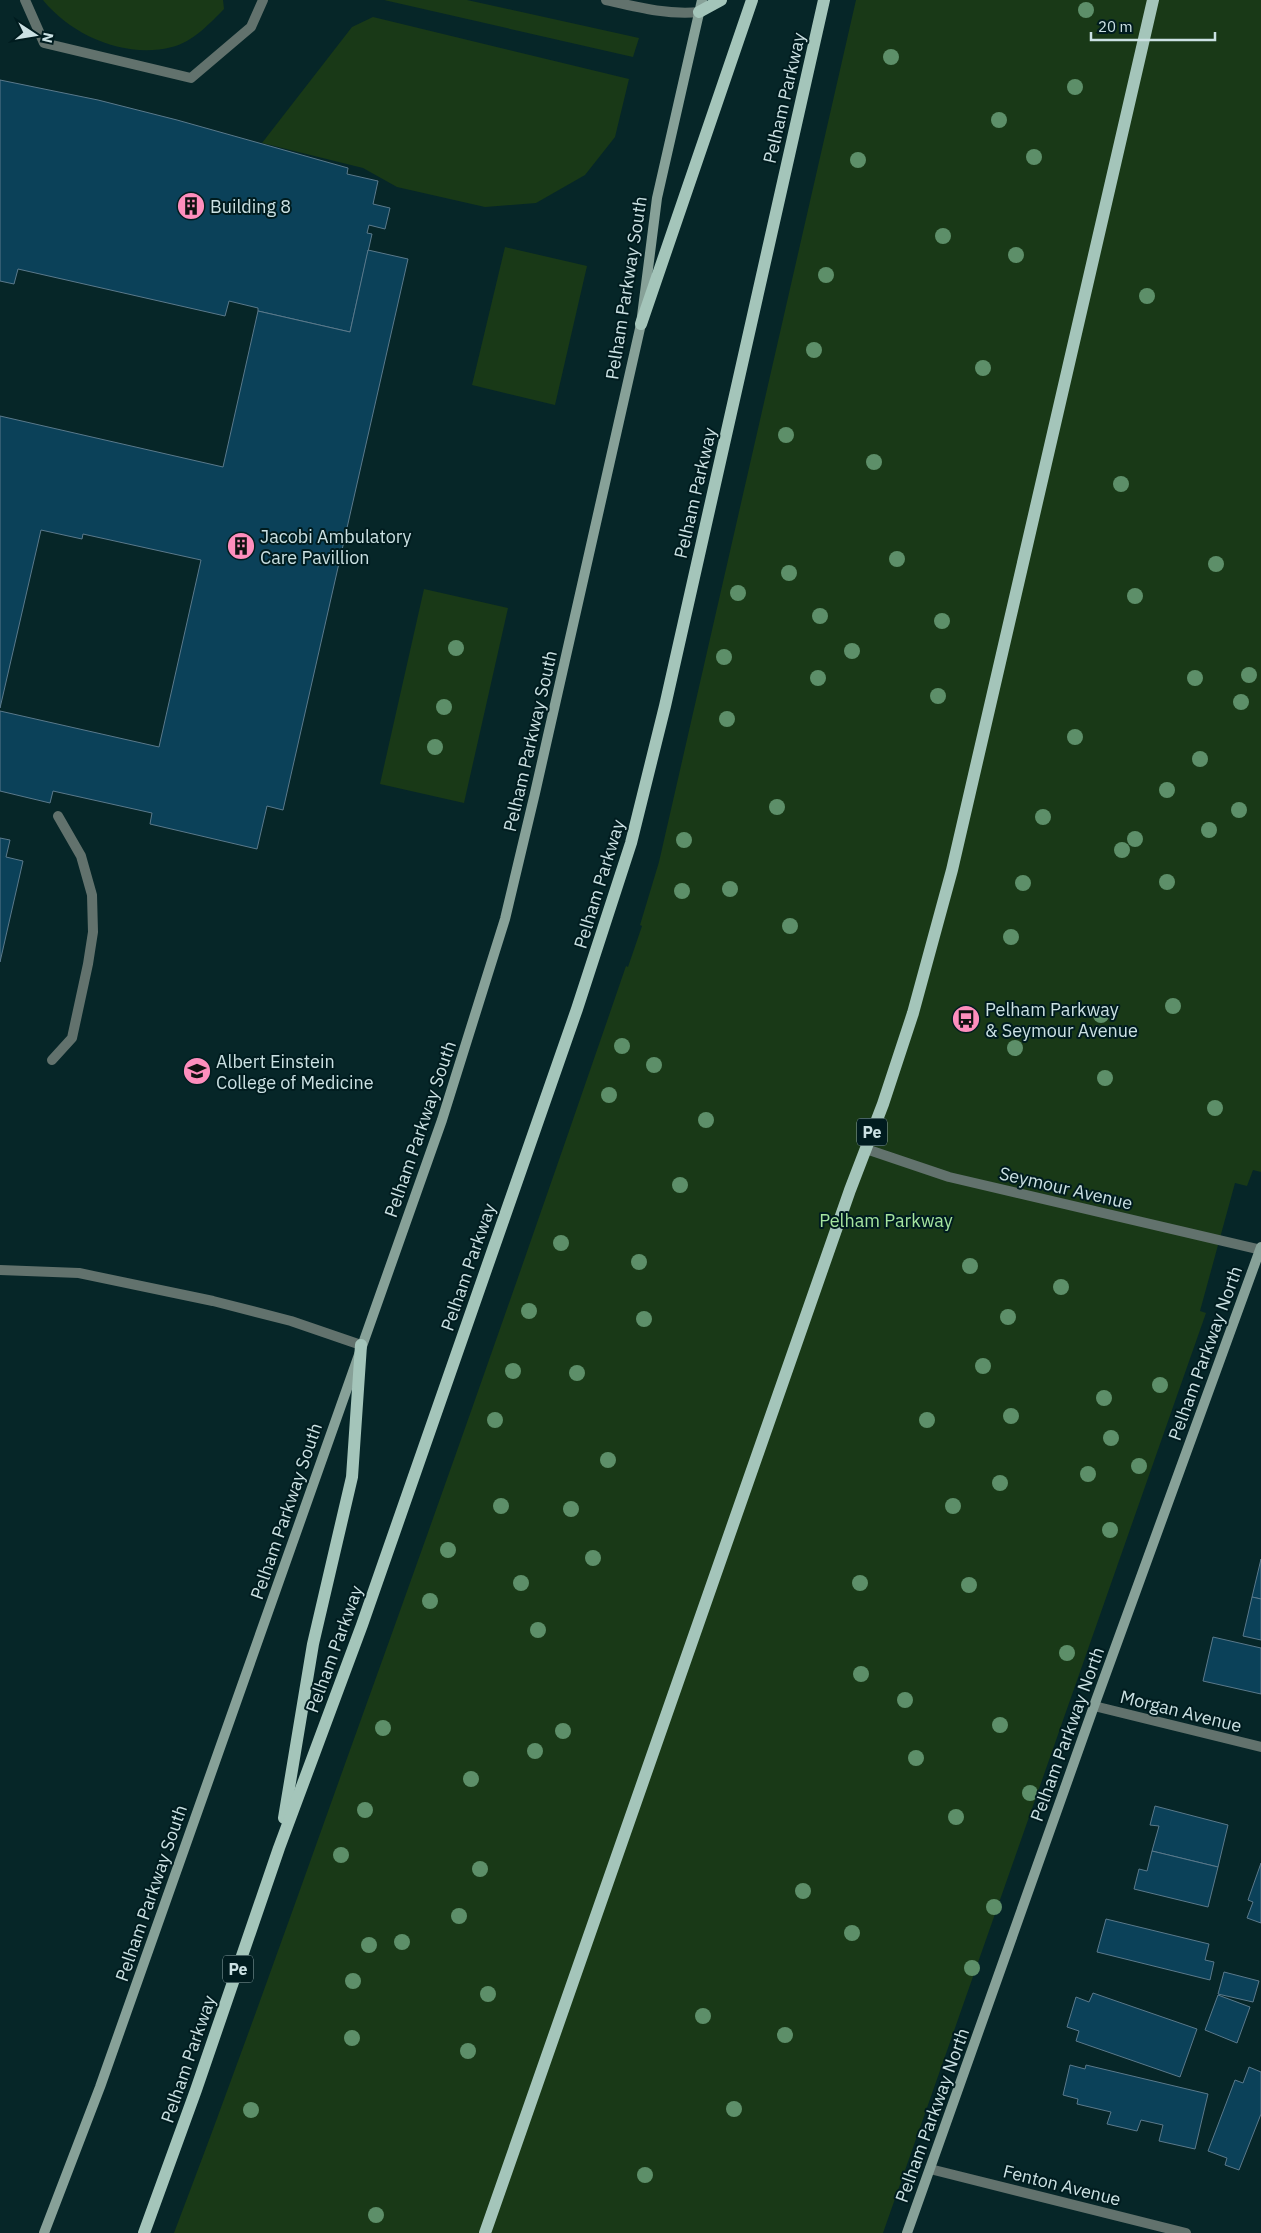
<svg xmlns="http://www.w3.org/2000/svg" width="1261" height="2233" font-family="'IBM Plex Sans',sans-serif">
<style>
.green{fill:#193917}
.building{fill:#0b4159;stroke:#5a798b}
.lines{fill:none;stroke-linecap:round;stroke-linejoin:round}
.lane{stroke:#62726d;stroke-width:10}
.street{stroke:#62726d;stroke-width:10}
.secondary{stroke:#87a198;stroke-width:10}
.primary{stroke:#a4c5ba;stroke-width:12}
.tree{fill:#5d8f69}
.labels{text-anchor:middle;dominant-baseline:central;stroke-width:4;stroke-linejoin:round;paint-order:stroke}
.shield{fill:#001c1f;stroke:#8ea6a8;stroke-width:1}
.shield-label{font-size:16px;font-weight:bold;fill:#cbe1e3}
.street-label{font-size:18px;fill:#cbe1e3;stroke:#001c1f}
.poi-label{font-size:18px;fill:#cbe1e3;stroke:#001c1f;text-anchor:start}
.park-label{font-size:18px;fill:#a5e59f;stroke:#001c1f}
</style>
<rect width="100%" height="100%" fill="#062628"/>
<!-- green -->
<g class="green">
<path d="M43,0H223L224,9C210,23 193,42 172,47C126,59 72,36 43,0Z"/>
<path d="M384,0H467L639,38L633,57Z"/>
<path d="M856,0H1261V1172L1253,1170L1247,1186L1235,1183L1200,1311L1206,1313L883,2233H174C235,2073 292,1912 350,1750C444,1490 536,1228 626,966L628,967L642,926L640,925L659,862Z"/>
<path d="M373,17L629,79L615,137L585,175L536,203L485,207L397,187L363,168L262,143L352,27Z"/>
<path d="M505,247L587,266L555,405L472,385Z"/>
<path d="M424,589L508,608L464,803L380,784Z"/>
</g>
<!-- building -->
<g class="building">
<path d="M0,80L98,100L177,120L348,168L347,174L378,181L373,204L390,208L385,229L369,225L367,233L372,234L350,332L258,311V308L229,301L225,316L18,269L14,284L0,281Z"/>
<path d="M368,250L408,259L283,810L267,806L257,849L150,824L152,813L53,791L50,803L0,791V711L159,747L201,560L83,534L82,539L41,530L0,708V416L223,467L258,311L350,332Z"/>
<path d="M0,838L10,840L6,857L23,861L0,962Z"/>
<path d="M1261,1559V1599L1252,1597Z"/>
<path d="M1252,1597L1261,1599V1640L1243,1636Z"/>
<path d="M1213,1637L1261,1648V1694L1203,1681Z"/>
<path d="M1155,1806L1228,1825L1218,1867L1152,1851L1159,1826L1150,1825Z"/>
<path d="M1152,1851L1218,1867L1208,1907L1134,1889L1139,1869L1147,1871Z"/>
<path d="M1261,1863V1923L1247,1918L1253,1902L1248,1900Z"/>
<path d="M1106,1919L1209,1944L1205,1960L1214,1962L1210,1980L1097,1952Z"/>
<path d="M1224,1972L1259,1981L1253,2002L1218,1994Z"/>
<path d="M1093,1993L1197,2029L1180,2077L1076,2041L1079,2031L1067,2027L1076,1997L1089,2002Z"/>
<path d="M1218,1995L1250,2007L1237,2043L1205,2030Z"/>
<path d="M1070,2065L1085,2069L1086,2065L1208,2094L1195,2149L1159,2141L1163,2125L1141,2120L1137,2131L1107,2124L1111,2112L1077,2104L1078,2099L1063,2095Z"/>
<path d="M1249,2067L1261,2072V2114L1239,2170L1225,2165L1227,2158L1208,2151L1235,2080L1243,2083Z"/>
</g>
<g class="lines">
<!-- lane -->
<g class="lane">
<path d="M25,0L44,43L191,78L251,27L263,0"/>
<path d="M606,0C637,7 667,15 699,12"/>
<path d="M52,1060L72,1038L88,964L93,932L92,895L81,856L58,816"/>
<path d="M0,1270L79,1273L213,1301L291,1321L361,1345"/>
</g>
<!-- street -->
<g class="street">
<path d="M866,1149L949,1177L1261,1250"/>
<path d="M1094,1706L1261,1747"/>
<path d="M930,2169L1186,2233"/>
</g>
<!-- secondary -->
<g class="secondary">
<path d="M44,2233L100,2087L442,1120L505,919L535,793L641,324L657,198L702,0"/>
<path d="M907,2233L1094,1706L1261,1247"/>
</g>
<!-- primary -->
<g class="primary">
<path d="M699,12L721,0"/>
<path d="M641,324L752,0"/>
<path d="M284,1818L313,1644L352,1477L361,1345"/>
<path d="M144,2233L196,2090L279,1848L362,1625L577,1009L631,843L665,706L824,0"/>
<path d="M485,2233L850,1190L883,1104L913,1013L952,870L1153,0"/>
</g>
</g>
<!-- trees -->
<g class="tree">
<circle cx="1086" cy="10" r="8"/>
<circle cx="891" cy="57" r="8"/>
<circle cx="1075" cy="87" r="8"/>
<circle cx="999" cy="120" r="8"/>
<circle cx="1034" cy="157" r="8"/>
<circle cx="858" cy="160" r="8"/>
<circle cx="943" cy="236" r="8"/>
<circle cx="1016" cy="255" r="8"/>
<circle cx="826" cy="275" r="8"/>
<circle cx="1147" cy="296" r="8"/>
<circle cx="814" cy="350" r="8"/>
<circle cx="983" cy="368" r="8"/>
<circle cx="786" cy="435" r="8"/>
<circle cx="874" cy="462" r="8"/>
<circle cx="1121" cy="484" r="8"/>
<circle cx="897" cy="559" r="8"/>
<circle cx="1216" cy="564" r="8"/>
<circle cx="789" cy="573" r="8"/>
<circle cx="738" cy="593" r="8"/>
<circle cx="1135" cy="596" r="8"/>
<circle cx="820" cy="616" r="8"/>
<circle cx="942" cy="621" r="8"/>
<circle cx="456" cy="648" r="8"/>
<circle cx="852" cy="651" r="8"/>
<circle cx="724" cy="657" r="8"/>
<circle cx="1249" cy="675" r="8"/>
<circle cx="818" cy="678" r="8"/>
<circle cx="1195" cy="678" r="8"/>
<circle cx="938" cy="696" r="8"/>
<circle cx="1241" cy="702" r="8"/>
<circle cx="444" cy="707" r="8"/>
<circle cx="727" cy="719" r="8"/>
<circle cx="1075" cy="737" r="8"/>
<circle cx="435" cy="747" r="8"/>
<circle cx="1200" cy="759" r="8"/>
<circle cx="1167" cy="790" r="8"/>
<circle cx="777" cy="807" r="8"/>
<circle cx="1239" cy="810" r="8"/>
<circle cx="1043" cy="817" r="8"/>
<circle cx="1209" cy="830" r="8"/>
<circle cx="1135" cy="839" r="8"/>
<circle cx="684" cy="840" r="8"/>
<circle cx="1122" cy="850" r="8"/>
<circle cx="1167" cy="882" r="8"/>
<circle cx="1023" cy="883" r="8"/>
<circle cx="730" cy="889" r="8"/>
<circle cx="682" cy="891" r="8"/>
<circle cx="790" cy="926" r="8"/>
<circle cx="1011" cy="937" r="8"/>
<circle cx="1173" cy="1006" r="8"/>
<circle cx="1101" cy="1015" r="8"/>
<circle cx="622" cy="1046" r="8"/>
<circle cx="1015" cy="1048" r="8"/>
<circle cx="654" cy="1065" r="8"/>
<circle cx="1105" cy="1078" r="8"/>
<circle cx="609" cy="1095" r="8"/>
<circle cx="1215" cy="1108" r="8"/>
<circle cx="706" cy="1120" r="8"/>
<circle cx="680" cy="1185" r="8"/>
<circle cx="561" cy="1243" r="8"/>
<circle cx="639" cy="1262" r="8"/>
<circle cx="970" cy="1266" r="8"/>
<circle cx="1061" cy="1287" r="8"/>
<circle cx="529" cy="1311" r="8"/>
<circle cx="1008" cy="1317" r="8"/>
<circle cx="644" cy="1319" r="8"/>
<circle cx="983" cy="1366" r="8"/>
<circle cx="513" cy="1371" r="8"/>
<circle cx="577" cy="1373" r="8"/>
<circle cx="1160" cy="1385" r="8"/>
<circle cx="1104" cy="1398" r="8"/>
<circle cx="1011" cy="1416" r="8"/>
<circle cx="495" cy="1420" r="8"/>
<circle cx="927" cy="1420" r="8"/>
<circle cx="1111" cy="1438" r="8"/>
<circle cx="608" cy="1460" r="8"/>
<circle cx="1139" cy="1466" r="8"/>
<circle cx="1088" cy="1474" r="8"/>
<circle cx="1000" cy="1483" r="8"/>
<circle cx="501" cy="1506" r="8"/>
<circle cx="953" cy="1506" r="8"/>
<circle cx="571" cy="1509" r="8"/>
<circle cx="1110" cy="1530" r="8"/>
<circle cx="448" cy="1550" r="8"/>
<circle cx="593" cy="1558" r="8"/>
<circle cx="521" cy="1583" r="8"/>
<circle cx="860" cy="1583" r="8"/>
<circle cx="969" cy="1585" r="8"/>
<circle cx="430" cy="1601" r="8"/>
<circle cx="538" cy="1630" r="8"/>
<circle cx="1067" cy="1653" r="8"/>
<circle cx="861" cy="1674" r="8"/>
<circle cx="905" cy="1700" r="8"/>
<circle cx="1000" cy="1725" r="8"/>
<circle cx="383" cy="1728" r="8"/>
<circle cx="563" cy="1731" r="8"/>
<circle cx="535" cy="1751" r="8"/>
<circle cx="916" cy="1758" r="8"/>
<circle cx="471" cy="1779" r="8"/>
<circle cx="1030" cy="1793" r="8"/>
<circle cx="365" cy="1810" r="8"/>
<circle cx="956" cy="1817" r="8"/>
<circle cx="341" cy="1855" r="8"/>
<circle cx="480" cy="1869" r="8"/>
<circle cx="803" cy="1891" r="8"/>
<circle cx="994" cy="1907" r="8"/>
<circle cx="459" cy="1916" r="8"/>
<circle cx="852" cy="1933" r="8"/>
<circle cx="402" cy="1942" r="8"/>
<circle cx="369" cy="1945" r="8"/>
<circle cx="972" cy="1968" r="8"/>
<circle cx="353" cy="1981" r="8"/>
<circle cx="488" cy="1994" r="8"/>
<circle cx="703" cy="2016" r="8"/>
<circle cx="785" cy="2035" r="8"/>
<circle cx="352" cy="2038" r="8"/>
<circle cx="468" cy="2051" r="8"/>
<circle cx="734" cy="2109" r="8"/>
<circle cx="251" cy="2110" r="8"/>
<circle cx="645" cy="2175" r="8"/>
<circle cx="376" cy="2215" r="8"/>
</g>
<!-- icons -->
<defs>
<symbol id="building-disc" viewBox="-11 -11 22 22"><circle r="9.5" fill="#fe8ebd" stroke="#001c1f"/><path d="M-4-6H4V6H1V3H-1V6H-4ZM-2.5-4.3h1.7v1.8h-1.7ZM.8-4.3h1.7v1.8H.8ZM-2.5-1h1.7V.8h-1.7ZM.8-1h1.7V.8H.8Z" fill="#111"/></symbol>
<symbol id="bus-disc" viewBox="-11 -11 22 22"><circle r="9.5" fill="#fe8ebd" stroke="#001c1f"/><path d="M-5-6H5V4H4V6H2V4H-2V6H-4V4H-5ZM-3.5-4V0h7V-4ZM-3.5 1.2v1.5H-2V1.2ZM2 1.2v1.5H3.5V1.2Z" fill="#111"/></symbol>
<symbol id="university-disc" viewBox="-11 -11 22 22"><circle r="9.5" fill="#fe8ebd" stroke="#001c1f"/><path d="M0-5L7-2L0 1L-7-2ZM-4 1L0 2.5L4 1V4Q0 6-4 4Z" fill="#111"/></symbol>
</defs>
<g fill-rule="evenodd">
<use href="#building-disc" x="175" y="190" width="32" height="32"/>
<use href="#building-disc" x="225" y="530" width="32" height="32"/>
<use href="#bus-disc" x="950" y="1003" width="32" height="32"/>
<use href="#university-disc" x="181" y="1055" width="32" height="32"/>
</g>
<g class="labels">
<!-- shield labels -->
<g class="shield">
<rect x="857" y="1118.5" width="30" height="27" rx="4"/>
<rect x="223" y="1955.5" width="30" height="27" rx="4"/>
</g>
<g class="shield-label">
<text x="872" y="1132">Pe</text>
<text x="238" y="1969">Pe</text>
</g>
<!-- street labels -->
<g class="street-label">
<text transform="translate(784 98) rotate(-77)">Pelham Parkway</text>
<text transform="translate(626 288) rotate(-81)">Pelham Parkway South</text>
<text transform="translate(695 493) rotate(-77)">Pelham Parkway</text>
<text transform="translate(530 741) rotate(-77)">Pelham Parkway South</text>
<text transform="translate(599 884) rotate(-73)">Pelham Parkway</text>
<text transform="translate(420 1129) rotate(-71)">Pelham Parkway South</text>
<text transform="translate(1066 1188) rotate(13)">Seymour Avenue</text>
<text transform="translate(468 1267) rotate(-71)">Pelham Parkway</text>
<text transform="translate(1205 1353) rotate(-70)">Pelham Parkway North</text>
<text transform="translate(286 1511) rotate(-71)">Pelham Parkway South</text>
<text transform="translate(334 1649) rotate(-70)">Pelham Parkway</text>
<text transform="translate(1181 1711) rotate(14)">Morgan Avenue</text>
<text transform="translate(1067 1734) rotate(-70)">Pelham Parkway North</text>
<text transform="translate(151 1893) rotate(-71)">Pelham Parkway South</text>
<text transform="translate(188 2059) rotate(-71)">Pelham Parkway</text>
<text transform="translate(932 2115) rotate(-70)">Pelham Parkway North</text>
<text transform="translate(1062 2185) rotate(14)">Fenton Avenue</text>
</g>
<!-- poi labels -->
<g class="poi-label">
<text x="210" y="206">Building 8</text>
<text x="260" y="536">Jacobi Ambulatory<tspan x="260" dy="21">Care Pavillion</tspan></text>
<text x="985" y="1009">Pelham Parkway<tspan x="985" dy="21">&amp; Seymour Avenue</tspan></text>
<text x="216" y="1061">Albert Einstein<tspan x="216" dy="21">College of Medicine</tspan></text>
</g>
<!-- park labels -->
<g class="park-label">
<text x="886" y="1220">Pelham Parkway</text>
</g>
</g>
<!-- north arrow -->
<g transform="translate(35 35) rotate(102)" stroke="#001c1f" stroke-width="4" paint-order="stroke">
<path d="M0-4L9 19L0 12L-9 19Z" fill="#cbe1e3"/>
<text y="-8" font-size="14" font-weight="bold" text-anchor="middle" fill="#cbe1e3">N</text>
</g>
<!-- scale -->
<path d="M1091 32v8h124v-8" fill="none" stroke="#cbe1e3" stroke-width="2.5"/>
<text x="1098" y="32" font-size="15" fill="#cbe1e3" stroke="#001c1f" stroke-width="4" paint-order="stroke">20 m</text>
</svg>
